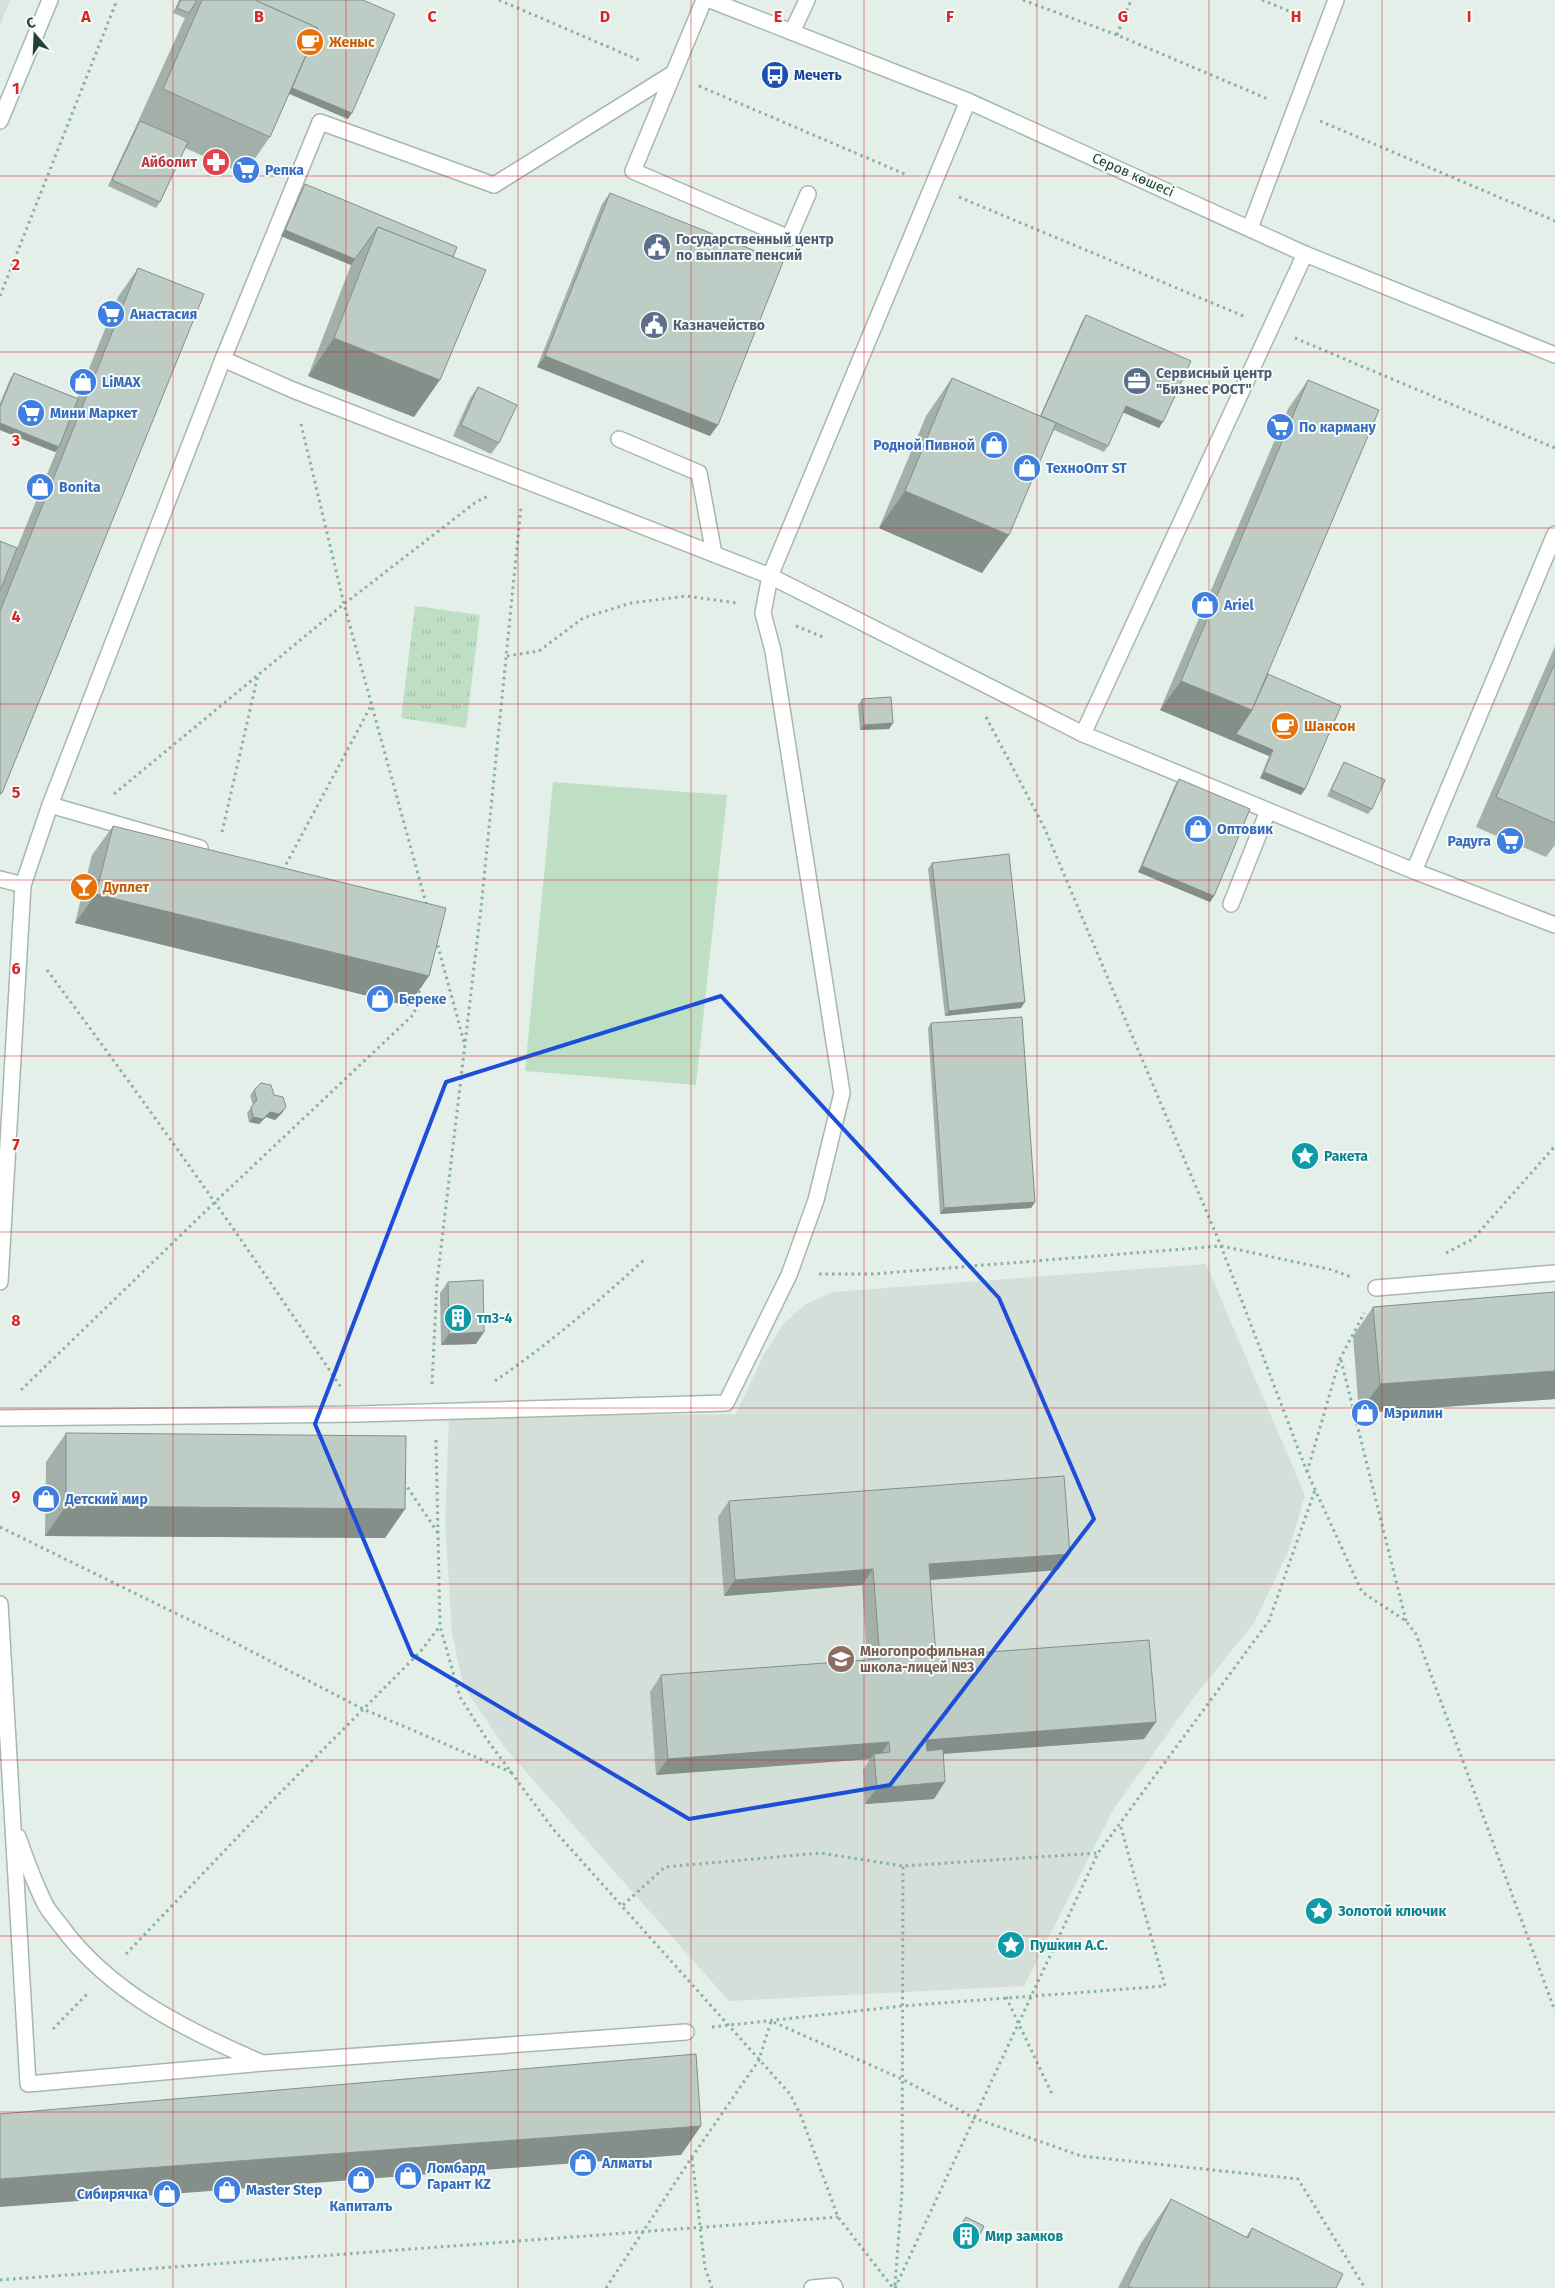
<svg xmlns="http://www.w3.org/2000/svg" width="1555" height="2288" font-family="'Fira Sans',sans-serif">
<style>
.built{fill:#d3dfd8}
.grass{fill:url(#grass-tufts)}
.pitch{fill:#bedfc4}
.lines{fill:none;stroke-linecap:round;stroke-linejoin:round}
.lane-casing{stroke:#a7b7b0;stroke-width:18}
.street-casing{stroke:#a7b7b0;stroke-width:18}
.secondary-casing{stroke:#a3bab0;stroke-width:18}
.path{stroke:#86b2a0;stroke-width:3;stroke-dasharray:2.5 4;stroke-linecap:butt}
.lane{stroke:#fff;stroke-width:15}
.street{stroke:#fff;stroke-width:15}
.secondary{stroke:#fff;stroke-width:15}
.wall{fill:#a3afa9}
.shaded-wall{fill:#848f8a}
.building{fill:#bdccc5;stroke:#848f8a}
.marked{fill:none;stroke:#1d4ed8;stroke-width:4;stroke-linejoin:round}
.grid{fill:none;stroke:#d62828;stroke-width:1;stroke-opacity:0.55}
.labels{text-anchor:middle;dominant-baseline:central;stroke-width:4;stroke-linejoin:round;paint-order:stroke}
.food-label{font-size:14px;font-weight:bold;fill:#c56008;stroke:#f6fbf8;text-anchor:start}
.transit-label{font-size:14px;font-weight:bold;fill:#164399;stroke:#f6fbf8;text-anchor:start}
.health-label{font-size:14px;font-weight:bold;fill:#be3a42;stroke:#f6fbf8;text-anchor:end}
.shop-label{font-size:14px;font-weight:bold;fill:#366cbe;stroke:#f6fbf8;text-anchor:start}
.street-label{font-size:14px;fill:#244136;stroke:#f6fbf8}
.service-label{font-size:14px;font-weight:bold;fill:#4e5e75;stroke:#f6fbf8;text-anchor:start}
.culture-label{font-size:14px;font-weight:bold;fill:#0d838f;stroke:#f6fbf8;text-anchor:start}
.education-label{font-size:14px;font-weight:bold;fill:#785e54;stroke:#f6fbf8;text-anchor:start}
.grid-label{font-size:16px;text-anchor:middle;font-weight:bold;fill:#d62828;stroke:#f6fbf8;stroke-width:4;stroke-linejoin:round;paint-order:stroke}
</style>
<defs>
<pattern id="grass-tufts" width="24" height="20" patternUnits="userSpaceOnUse" patternTransform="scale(1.25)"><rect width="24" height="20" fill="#bedfc4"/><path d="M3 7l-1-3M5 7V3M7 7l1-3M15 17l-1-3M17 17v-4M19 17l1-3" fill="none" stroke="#a3c1a9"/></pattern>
</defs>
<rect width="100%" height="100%" fill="#e5efea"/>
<!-- built -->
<g class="built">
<path d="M0,0H10L0,25Z"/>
<path d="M1206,1264L1305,1495L1289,1550L1254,1623L1191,1701L1113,1810L1024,1986L729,2001L505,1748L463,1685L452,1633L445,1524L449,1416L736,1414L763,1356L784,1323L806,1304L833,1292Z"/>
</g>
<!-- grass -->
<path class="grass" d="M415,606L480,615L466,728L401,718Z"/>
<!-- pitch -->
<path class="pitch" d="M553,782L727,795L696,1085L525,1071Z"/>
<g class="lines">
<defs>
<g id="lane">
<path d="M704,0L633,171L789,238L808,194"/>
<path d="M968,101L770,576L1083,734L1414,871L1555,925"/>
<path d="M494,185L672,74"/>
<path d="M619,439L699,473L714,554"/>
<path d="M1083,734L1305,254"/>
<path d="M1414,871L1555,534"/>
<path d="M1231,904L1268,811"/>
<path d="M1376,1288L1555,1273"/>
<path d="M0,1418L358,1414L726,1403L789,1275L816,1200L842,1093L773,651L763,613L770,576"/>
<path d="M812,2288L834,2286L835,2288"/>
</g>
<g id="street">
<path d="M792,32L807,0"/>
<path d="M1250,228L1336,0"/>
<path d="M223,359L320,122L494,185"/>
<path d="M50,805L200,848"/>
<path d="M0,879L23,885"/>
<path d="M0,1282L23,885L50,805L223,359L293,390L770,576"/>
<path d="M0,1604L28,2084L263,2063L686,2032"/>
<path d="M18,1837C26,1860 34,1882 45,1904C49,1912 56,1919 61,1926C110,1993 186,2030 260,2062"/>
</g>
<g id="secondary">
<path d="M710,0L968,101L1305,254L1555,355"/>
<path d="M0,121L50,0"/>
</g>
</defs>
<!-- lane casing -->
<use href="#lane" class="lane-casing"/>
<!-- street casing -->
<use href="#street" class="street-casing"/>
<!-- secondary casing -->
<use href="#secondary" class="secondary-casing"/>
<!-- path -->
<g class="path">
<path d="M499,0L641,61"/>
<path d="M1023,0L1117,35L1268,99"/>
<path d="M1262,0L1301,16"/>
<path d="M1117,35L1131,0"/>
<path d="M699,86L907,175"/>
<path d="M1320,121L1555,221"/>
<path d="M959,197L1246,317"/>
<path d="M0,296L117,0"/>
<path d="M1295,338L1555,448"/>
<path d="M301,424L344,604L427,907"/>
<path d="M796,626L825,638"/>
<path d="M507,656L539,651L583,618L631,603L686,596L737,603"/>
<path d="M986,717L1044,827L1221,1246L1307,1472L1362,1592L1406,1621L1416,1634L1555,2011"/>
<path d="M114,794L344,604L476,502L488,496"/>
<path d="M222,832L258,675"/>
<path d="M283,870L372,704"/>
<path d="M436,939L464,1042"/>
<path d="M47,970C148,1106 246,1244 340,1386"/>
<path d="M1446,1253L1473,1239L1555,1146"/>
<path d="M819,1274H873L1221,1246L1333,1270L1353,1278"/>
<path d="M1341,1360L1406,1621"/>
<path d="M495,1381C549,1344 598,1302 646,1258"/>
<path d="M432,1384L437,1282L481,908L521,507"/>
<path d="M21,1390L215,1202L414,1014L421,985"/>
<path d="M436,1440L440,1626L460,1697L488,1741L553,1829L790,2094L801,2116L838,2217L893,2288"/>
<path d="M1307,1472L1340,1359L1364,1313"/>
<path d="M404,1482L438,1533"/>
<path d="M0,1527L222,1636L363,1709L513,1773"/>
<path d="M623,1905L665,1867L820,1853L903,1866L1098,1853"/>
<path d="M126,1954L271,1802L420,1652L440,1626"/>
<path d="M1006,1997L1053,2096"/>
<path d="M712,2027L902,2006L1165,1986L1120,1824"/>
<path d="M53,2029L87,1994"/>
<path d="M692,2158L705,2268L712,2288"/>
<path d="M0,2280L838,2217"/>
<path d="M895,2285L902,2192L903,1866"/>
<path d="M606,2288L692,2157L759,2060L771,2021L902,2079L974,2118L1081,2156L1298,2179L1365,2288"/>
<path d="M895,2288L1098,1853L1269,1621L1315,1490"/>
</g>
<!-- lane -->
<use href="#lane" class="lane"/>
<!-- street -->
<use href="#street" class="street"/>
<!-- secondary -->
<use href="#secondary" class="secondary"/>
</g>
<!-- wall -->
<g class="wall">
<path d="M179,0H363L348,119L289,94L270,137L244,174L185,148L160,202L156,208L108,186L136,126L185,18L173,13Z"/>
<path d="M305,184L453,257L414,417L308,376L351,265L281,236L301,190Z"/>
<path d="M610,193L710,436L537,367L602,204Z"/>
<path d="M138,268L2,793L0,796V541L17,548L56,452H55L0,430V403L10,379L14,373L77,398L118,297Z"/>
<path d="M1086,315L1159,428L1123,412L1108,446L1104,452L1054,430L982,573L879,528L926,416L952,378L1040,416L1082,321Z"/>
<path d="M1308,380L1268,674L1305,789L1301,795L1260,778L1269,756L1160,710L1288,409Z"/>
<path d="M478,387L499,443L491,454L453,436L470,398Z"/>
<path d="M1555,646V845L1546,857L1476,827Z"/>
<path d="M862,699L893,723L889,729L860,730L858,705Z"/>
<path d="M1344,762L1372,809L1368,814L1327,796Z"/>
<path d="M1179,779L1214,896L1210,902L1138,872L1175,785Z"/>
<path d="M113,826L408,1006L75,923L92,855Z"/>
<path d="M932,863L1021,1008L945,1016L928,869Z"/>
<path d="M931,1023L1035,1202L1031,1208L940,1214L928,1028Z"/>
<path d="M254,1090L274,1095L282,1113L275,1120L266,1117L259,1124L249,1122L247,1113L253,1105L250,1096Z"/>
<path d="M448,1282L476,1344L441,1345L440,1293Z"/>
<path d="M1555,1292V1399L1359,1413L1353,1336L1373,1307Z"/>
<path d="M66,1433L405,1509L385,1538L45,1536L46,1462Z"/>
<path d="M729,1501L1070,1554L1058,1570L930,1580L936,1656L1144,1739L943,1754L934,1799L865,1804L863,1770L870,1759L656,1775L650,1692L661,1675L867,1660L862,1585L724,1596L718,1517Z"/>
<path d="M1171,2199L1246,2237L1252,2228L1336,2288H1118L1141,2243Z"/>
<path d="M966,2217L975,2245L971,2250L952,2240L962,2222Z"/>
</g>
<!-- shaded-wall -->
<g class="shaded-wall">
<path d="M285,84L352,113L348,119L281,90Z"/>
<path d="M285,230L355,259L351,265L281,236Z"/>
<path d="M334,338L440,380L414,417L308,376Z"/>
<path d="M545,356L718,425L710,436L537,367Z"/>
<path d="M1126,406L1163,422L1159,428L1122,412Z"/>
<path d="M0,423L59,447L55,452L0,430Z"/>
<path d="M905,491L1009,535L982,573L879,528Z"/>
<path d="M1181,681L1252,710L1273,750L1269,756L1160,710Z"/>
<path d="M893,723L889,729L860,730L864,725Z"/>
<path d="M1264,772L1305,789L1301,795L1260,778Z"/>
<path d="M1142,866L1214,896L1210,902L1138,872Z"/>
<path d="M96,894L429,976L408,1006L75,923Z"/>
<path d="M1025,1002L1021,1008L945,1016L949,1011Z"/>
<path d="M286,1107L282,1113L275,1120L266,1117L259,1124L249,1122L253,1117Z"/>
<path d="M1035,1202L1031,1208L940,1214L944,1208Z"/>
<path d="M484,1332L476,1344L441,1345L449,1334Z"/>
<path d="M1555,1371V1399L1359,1413L1380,1384Z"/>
<path d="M66,1506L405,1509L385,1538L45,1536Z"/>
<path d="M1070,1554L1058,1570L917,1581L929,1564Z"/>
<path d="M873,1569L862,1585L724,1596L735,1580Z"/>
<path d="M1156,1722L1144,1739L915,1756L926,1740Z"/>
<path d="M889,1742L878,1759L874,1754L870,1759L656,1775L668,1759Z"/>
<path d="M945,1782L934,1799L865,1804L877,1788Z"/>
<path d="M701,2126L681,2155L0,2207V2179Z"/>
</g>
<!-- building -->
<g class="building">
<path d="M181,0H197L189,13L177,8Z"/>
<path d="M202,0H255L318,28L270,137L163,89Z"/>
<path d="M255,0H363L395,14L352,113L292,88L318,28Z"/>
<path d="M140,121L188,142L160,202L112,180Z"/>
<path d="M305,184L457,247L453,257L378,227L355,259L285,230Z"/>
<path d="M610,193L783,262L718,425L545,356Z"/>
<path d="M378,227L486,270L440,380L334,338Z"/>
<path d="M138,268L204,294L2,793L0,792V611Z"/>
<path d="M1086,315L1191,361L1163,422L1126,406L1108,446L1041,416Z"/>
<path d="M14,373L78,399L59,447L0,423V407Z"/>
<path d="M952,378L1056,423L1009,535L905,491Z"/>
<path d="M1308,380L1379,410L1252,710L1181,681Z"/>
<path d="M478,387L517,405L499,443L461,425Z"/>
<path d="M0,541L17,548L0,591Z"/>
<path d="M1555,663V823L1496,797Z"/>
<path d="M1268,674L1341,706L1305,789L1264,772L1273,750L1236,734L1252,710Z"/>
<path d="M891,697L893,723L864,725L862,699Z"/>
<path d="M1344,762L1385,780L1372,809L1331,790Z"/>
<path d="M1179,779L1250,809L1214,896L1142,866Z"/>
<path d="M113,826L446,908L429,976L96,894Z"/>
<path d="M1009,854L1025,1002L949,1011L932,863Z"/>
<path d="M1022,1017L1035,1202L944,1208L931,1023Z"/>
<path d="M261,1083L271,1085L274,1095L283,1097L286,1107L279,1114L270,1112L263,1119L253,1117L251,1107L257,1100L254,1090Z"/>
<path d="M483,1280L484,1332L449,1334L448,1282Z"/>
<path d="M1555,1292V1371L1380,1384L1373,1307Z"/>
<path d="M66,1433L406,1436L405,1509L66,1506Z"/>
<path d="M1064,1476L1070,1554L929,1564L936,1656L1149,1640L1156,1722L926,1740L927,1751L943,1749L945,1782L877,1788L874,1754L890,1752L889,1742L668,1759L661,1675L880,1659L873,1569L735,1580L729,1501Z"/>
<path d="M696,2054L701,2126L0,2179V2114Z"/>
<path d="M1171,2199L1248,2238L1252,2228L1343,2274L1336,2288H1132L1128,2286Z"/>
<path d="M966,2217L984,2226L975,2245L956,2235Z"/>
</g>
<!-- marked area -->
<path class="marked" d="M721,996L999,1298L1094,1519L890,1785L689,1819L412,1655L315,1424L446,1082Z"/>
<!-- grid -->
<path class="grid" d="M173,0V2288M346,0V2288M518,0V2288M691,0V2288M864,0V2288M1037,0V2288M1209,0V2288M1382,0V2288M0,176H1555M0,352H1555M0,528H1555M0,704H1555M0,880H1555M0,1056H1555M0,1232H1555M0,1408H1555M0,1584H1555M0,1760H1555M0,1936H1555M0,2112H1555"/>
<!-- icons -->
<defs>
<symbol id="cafe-disc" viewBox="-11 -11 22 22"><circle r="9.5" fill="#e8710a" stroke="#f6fbf8"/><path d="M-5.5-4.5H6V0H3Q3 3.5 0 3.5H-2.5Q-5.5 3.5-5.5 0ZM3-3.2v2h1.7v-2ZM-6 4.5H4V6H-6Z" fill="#fff"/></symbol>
<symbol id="bus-disc" viewBox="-11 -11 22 22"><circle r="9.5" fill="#1a4fb4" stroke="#f6fbf8"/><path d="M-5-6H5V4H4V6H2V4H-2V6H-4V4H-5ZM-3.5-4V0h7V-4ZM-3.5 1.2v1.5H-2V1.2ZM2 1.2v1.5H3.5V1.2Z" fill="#fff"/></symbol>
<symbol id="pharmacy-disc" viewBox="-11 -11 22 22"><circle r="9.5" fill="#e0444e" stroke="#f6fbf8"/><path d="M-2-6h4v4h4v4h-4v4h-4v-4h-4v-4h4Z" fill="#fff"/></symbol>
<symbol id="supermarket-disc" viewBox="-11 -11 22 22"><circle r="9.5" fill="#3f7fe0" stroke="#f6fbf8"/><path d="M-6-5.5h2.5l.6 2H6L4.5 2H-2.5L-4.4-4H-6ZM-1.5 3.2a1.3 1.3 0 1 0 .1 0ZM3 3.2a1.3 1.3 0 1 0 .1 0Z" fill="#fff"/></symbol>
<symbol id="civic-disc" viewBox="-11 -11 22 22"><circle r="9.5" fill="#5c6f8a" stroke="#f6fbf8"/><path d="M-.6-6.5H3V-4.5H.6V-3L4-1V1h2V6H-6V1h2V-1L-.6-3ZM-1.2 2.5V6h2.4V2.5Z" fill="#fff"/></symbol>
<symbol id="office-disc" viewBox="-11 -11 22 22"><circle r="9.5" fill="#5c6f8a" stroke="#f6fbf8"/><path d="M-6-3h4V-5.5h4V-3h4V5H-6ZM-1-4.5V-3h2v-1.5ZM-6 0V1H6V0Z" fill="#fff"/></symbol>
<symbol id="shop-disc" viewBox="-11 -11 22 22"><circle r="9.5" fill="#3f7fe0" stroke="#f6fbf8"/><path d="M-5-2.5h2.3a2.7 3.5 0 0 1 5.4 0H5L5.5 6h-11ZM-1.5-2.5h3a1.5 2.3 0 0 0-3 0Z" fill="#fff"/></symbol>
<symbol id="bar-disc" viewBox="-11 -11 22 22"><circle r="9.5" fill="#e8710a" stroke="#f6fbf8"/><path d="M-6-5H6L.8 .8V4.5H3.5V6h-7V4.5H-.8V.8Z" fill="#fff"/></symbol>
<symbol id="sight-disc" viewBox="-11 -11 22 22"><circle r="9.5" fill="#0f9aa8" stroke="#f6fbf8"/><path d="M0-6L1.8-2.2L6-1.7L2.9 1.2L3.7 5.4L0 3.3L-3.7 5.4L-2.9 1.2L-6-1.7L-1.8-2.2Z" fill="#fff"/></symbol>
<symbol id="building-disc" viewBox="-11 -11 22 22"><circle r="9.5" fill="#0f9aa8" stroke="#f6fbf8"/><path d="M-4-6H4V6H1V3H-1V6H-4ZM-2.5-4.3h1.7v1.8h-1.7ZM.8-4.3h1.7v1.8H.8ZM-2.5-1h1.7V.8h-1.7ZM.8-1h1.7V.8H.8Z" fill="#fff"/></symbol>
<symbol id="school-disc" viewBox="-11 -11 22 22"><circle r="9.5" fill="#8d6e63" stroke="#f6fbf8"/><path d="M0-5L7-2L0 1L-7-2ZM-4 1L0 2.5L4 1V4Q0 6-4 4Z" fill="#fff"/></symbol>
</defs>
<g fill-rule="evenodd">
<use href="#cafe-disc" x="294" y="26" width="32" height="32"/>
<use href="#bus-disc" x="759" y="59" width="32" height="32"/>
<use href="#pharmacy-disc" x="200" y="146" width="32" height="32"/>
<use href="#supermarket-disc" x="230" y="154" width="32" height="32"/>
<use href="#civic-disc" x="641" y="231" width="32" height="32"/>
<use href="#supermarket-disc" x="95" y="298" width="32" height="32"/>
<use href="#civic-disc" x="638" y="309" width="32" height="32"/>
<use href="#office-disc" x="1121" y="365" width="32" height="32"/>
<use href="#shop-disc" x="67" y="366" width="32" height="32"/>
<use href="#supermarket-disc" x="15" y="397" width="32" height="32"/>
<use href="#supermarket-disc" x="1264" y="411" width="32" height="32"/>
<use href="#shop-disc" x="978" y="429" width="32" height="32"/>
<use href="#shop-disc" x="1011" y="452" width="32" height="32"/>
<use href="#shop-disc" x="24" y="471" width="32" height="32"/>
<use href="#shop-disc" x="1189" y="589" width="32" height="32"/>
<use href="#cafe-disc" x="1269" y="710" width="32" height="32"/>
<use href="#shop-disc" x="1182" y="813" width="32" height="32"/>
<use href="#supermarket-disc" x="1494" y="825" width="32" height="32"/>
<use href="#bar-disc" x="68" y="871" width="32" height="32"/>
<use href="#shop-disc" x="364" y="983" width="32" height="32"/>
<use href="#sight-disc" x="1289" y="1140" width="32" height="32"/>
<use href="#building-disc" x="442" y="1302" width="32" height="32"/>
<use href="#shop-disc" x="1349" y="1397" width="32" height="32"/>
<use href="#shop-disc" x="30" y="1483" width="32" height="32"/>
<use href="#school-disc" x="825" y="1643" width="32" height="32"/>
<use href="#sight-disc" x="1303" y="1895" width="32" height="32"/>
<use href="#sight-disc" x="995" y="1929" width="32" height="32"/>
<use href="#shop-disc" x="567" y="2147" width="32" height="32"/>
<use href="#shop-disc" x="392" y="2160" width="32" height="32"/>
<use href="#shop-disc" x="345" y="2164" width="32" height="32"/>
<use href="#shop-disc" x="211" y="2174" width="32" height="32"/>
<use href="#shop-disc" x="151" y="2178" width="32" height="32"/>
<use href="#building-disc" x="950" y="2220" width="32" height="32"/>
</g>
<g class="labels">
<!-- food labels -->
<g class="food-label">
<text x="329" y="42">Женыс</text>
<text x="1304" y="726">Шансон</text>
<text x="103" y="887">Дуплет</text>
</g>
<!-- transit labels -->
<g class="transit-label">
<text x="794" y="75">Мечеть</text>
</g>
<!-- health labels -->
<g class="health-label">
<text x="197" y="162">Айболит</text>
</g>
<!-- shop labels -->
<g class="shop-label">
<text x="265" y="170">Репка</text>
<text x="130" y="314">Анастасия</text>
<text x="102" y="382">LiMAX</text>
<text x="50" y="413">Мини Маркет</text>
<text x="1299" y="427">По карману</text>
<text x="975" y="445" text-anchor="end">Родной Пивной</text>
<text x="1046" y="468">ТехноОпт ST</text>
<text x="59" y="487">Bonita</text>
<text x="1224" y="605">Ariel</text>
<text x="1217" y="829">Оптовик</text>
<text x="1491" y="841" text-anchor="end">Радуга</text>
<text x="399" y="999">Береке</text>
<text x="1384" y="1413">Мэрилин</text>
<text x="65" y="1499">Детский мир</text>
<text x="602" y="2163">Алматы</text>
<text x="427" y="2168">Ломбард<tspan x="427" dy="16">Гарант KZ</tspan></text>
<text x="246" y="2190">Master Step</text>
<text x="148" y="2194" text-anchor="end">Сибирячка</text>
<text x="361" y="2206" text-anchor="middle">Капиталъ</text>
</g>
<!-- street labels -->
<g class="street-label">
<text transform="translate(1133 175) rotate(24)">Серов көшесі</text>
</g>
<!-- service labels -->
<g class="service-label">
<text x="676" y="239">Государственный центр<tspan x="676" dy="16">по выплате пенсий</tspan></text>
<text x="673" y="325">Казначейство</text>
<text x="1156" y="373">Сервисный центр<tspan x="1156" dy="16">"Бизнес РОСТ"</tspan></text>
</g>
<!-- culture labels -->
<g class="culture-label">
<text x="1324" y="1156">Ракета</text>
<text x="477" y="1318">тп3-4</text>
<text x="1338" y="1911">Золотой ключик</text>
<text x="1030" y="1945">Пушкин А.С.</text>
<text x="985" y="2236">Мир замков</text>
</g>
<!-- education labels -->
<g class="education-label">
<text x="860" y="1651">Многопрофильная<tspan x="860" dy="16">школа-лицей №3</tspan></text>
</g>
</g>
<g class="grid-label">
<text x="86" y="22">A</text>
<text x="259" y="22">B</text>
<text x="432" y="22">C</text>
<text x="605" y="22">D</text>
<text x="778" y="22">E</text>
<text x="950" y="22">F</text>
<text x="1123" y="22">G</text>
<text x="1296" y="22">H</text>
<text x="1469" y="22">I</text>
<text x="16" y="94">1</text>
<text x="16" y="270">2</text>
<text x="16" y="446">3</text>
<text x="16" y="622">4</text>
<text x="16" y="798">5</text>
<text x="16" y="974">6</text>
<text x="16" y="1150">7</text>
<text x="16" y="1326">8</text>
<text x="16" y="1502">9</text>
</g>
<!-- north arrow -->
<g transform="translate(35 35) rotate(341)" stroke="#f6fbf8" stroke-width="4" paint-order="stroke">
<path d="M0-4L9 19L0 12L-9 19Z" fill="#244136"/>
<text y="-8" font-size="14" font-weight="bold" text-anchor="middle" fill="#244136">С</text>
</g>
</svg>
